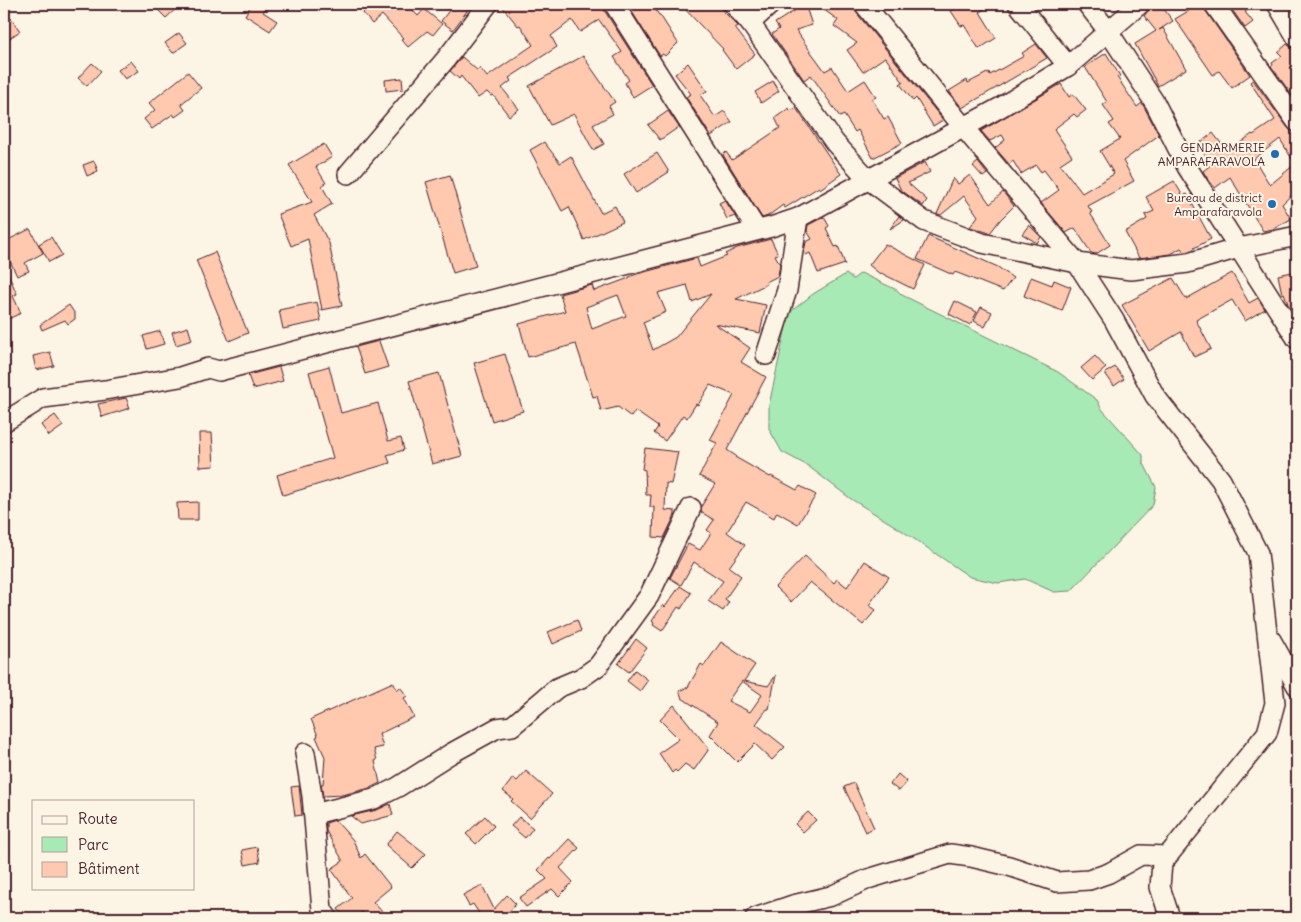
<svg xmlns="http://www.w3.org/2000/svg" width="1301" height="922" font-family="Delius,sans-serif">
<style>
.green{fill:#a7eab5;stroke:#788470}
.building{fill:#fec9af;stroke:#4a1f2b;fill-rule:evenodd}
.lines{fill:none;stroke-linecap:round;stroke-linejoin:round}
.minor-casing{stroke:#4a1f2b;stroke-width:22}
.minor{stroke:#fcf5e5;stroke-width:19}
.poi-dot{fill:#1f6fb2;stroke:#fcf5e5;stroke-width:2}
.labels{text-anchor:middle;dominant-baseline:central;stroke-width:4;stroke-linejoin:round;paint-order:stroke}
.poi-label{font-size:12px;fill:#4a1f2b;stroke:#fcf5e5;text-anchor:end}
</style>
<rect width="100%" height="100%" fill="#fcf5e5"/>
<filter id="ink" filterUnits="userSpaceOnUse"><feTurbulence type="fractalNoise" baseFrequency=".02" numOctaves="2"/><feDisplacementMap in="SourceGraphic" scale="10" xChannelSelector="R" yChannelSelector="G"/><feConvolveMatrix kernelMatrix="1 2 1 2 8 2 1 2 1" color-interpolation-filters="sRGB"/></filter>
<g filter="url(#ink)">
<!-- green -->
<path class="green" d="M861,273L897,290L902,295L1058,372L1097,400L1101,408L1143,455V462L1156,487L1153,505L1071,591L1054,592L1025,579L998,583L970,577L898,528L851,499L808,466L782,452L769,429V405L789,313L813,294L846,274L853,279Z"/>
<!-- building -->
<g class="building">
<path d="M163,4H181L166,18L157,9Z"/>
<path d="M252,4H269L263,12L277,21L270,31L245,15Z"/>
<path d="M372,4H407L418,16L424,9L442,24L433,35L427,31L408,47L401,39L403,38L382,15L372,24L363,13Z"/>
<path d="M454,4H470L466,10L467,11L453,30L441,21Z"/>
<path d="M500,4H603L604,10L652,85L633,97L625,83L629,80L614,57L622,52L599,20L580,32L572,20L551,36L557,47L509,78L511,81L502,88L519,109L509,116L493,95L491,96L487,92L478,98L461,76L459,79L450,71L462,57L477,70L480,68L487,77L533,45L520,25L518,26Z"/>
<path d="M627,4H651L659,15H660L678,43L665,56L663,54L660,56Z"/>
<path d="M680,4H716L738,26L735,28L755,54L736,69L722,50L723,49Z"/>
<path d="M805,4L812,25L796,30L811,52L825,71L832,67L848,91L865,80L876,97L872,99L884,119L888,117L902,143L873,158L858,130L855,132L844,115L840,117L811,75L804,80L772,34L779,29L775,23Z"/>
<path d="M816,4H853L855,11L943,120L933,126L916,98L913,101L900,84L903,82L885,57L863,72L847,50L857,43L834,26L838,20Z"/>
<path d="M963,4H991L980,12L996,38L979,49L964,25L961,26L951,11Z"/>
<path d="M1151,4H1160L1173,21L1159,30L1163,28L1186,69L1158,86L1135,44L1156,31L1144,16L1150,8Z"/>
<path d="M1186,4H1203L1205,10L1250,75L1232,88L1219,71L1213,75L1175,19L1190,10Z"/>
<path d="M1228,4H1257L1245,12L1253,22L1245,28Z"/>
<path d="M11,18L20,31L4,42V23Z"/>
<path d="M179,33L187,43L173,53L165,43Z"/>
<path d="M1036,44L1047,58L962,108L949,91L967,80L968,83L989,72L990,75L1024,56L1022,53Z"/>
<path d="M1287,44L1292,48L1297,49V96L1294,98L1271,66L1273,65L1272,63L1282,56L1278,52Z"/>
<path d="M1106,53L1120,76L1117,77L1137,107L1142,103L1159,135L1123,161L1134,181L1088,206L1092,212L1090,213L1110,245L1096,254L1091,253L1075,228L1066,233L1041,203L1059,190L1044,170L1041,172L1036,165L1021,174L1013,161L1009,164L995,148L1005,140L1002,135L990,141L981,131L1061,84L1069,97L1073,94L1086,110L1077,117L1074,114L1054,129L1072,156L1060,164L1082,193L1114,174L1100,151L1120,139L1109,124L1114,121L1103,105L1107,102L1085,67Z"/>
<path d="M583,56L615,102L609,106L613,114L593,125L604,144L593,150L574,114L550,125L529,86Z"/>
<path d="M131,61L139,71L125,79L118,70Z"/>
<path d="M92,63L101,71L87,86L78,78Z"/>
<path d="M688,63L707,91L700,95L715,117L724,111L732,122L711,136L686,97L691,94L675,74Z"/>
<path d="M188,72L201,88L181,104L185,110L175,117L173,114L152,129L144,119L155,110L149,103Z"/>
<path d="M402,78L403,89L386,91L385,80Z"/>
<path d="M1253,80L1288,128L1292,132L1297,133V190L1282,204L1291,219L1273,229L1263,231L1230,177L1215,188L1207,178L1203,171L1212,164L1197,145L1213,133L1228,152L1252,134L1253,135L1275,120L1250,82ZM1280,139L1295,164L1270,185L1254,159Z"/>
<path d="M773,81L779,91L761,103L755,92Z"/>
<path d="M789,108L790,111L796,108L841,174L820,189L819,187L785,208L783,205L768,216L762,218L723,155L726,152L732,160L780,128L775,118Z"/>
<path d="M668,111L679,127L660,140L648,125Z"/>
<path d="M544,142L560,163L571,156L601,213L615,206L623,222L584,240L569,207L562,211L530,150Z"/>
<path d="M324,144L332,157L316,167L326,183L322,186L332,204L314,215L329,243L342,306L322,310L308,239L291,246L278,214L312,202L289,165Z"/>
<path d="M657,153L669,172L636,193L624,174Z"/>
<path d="M94,161L98,171L87,176L83,165Z"/>
<path d="M925,162L930,172L908,183L927,200L923,206L901,190L895,178Z"/>
<path d="M978,162L987,174L983,177L973,166Z"/>
<path d="M450,175L476,266L453,273L426,182Z"/>
<path d="M970,175L990,204L1003,192L1014,206L1000,220L990,233L970,227L978,216L964,196L941,215L937,214L953,178L958,184Z"/>
<path d="M1174,181L1183,196L1187,194L1211,239L1194,248V249L1186,252H1184L1181,248L1171,254L1139,258L1125,232L1147,219L1145,215L1154,211L1146,197Z"/>
<path d="M725,200L735,216L727,219L719,203Z"/>
<path d="M899,216L904,220L890,229Z"/>
<path d="M824,217L829,226L826,228L835,247L838,246L845,264L818,273L810,253L806,255L804,252L806,242L812,239L807,231L808,225Z"/>
<path d="M1029,225L1041,237L1037,243L1022,234Z"/>
<path d="M30,229L43,253L25,263L29,271L17,276L9,259L10,258L4,242Z"/>
<path d="M928,236L998,267L1013,278L1003,291L955,272L953,275L917,259Z"/>
<path d="M51,237L62,255L49,262L39,244Z"/>
<path d="M771,239L778,254L775,255L780,264L778,276L766,282L767,284L736,299L766,305L760,333L715,324L750,348L741,362L766,377L727,450L736,456L735,457L770,477L771,476L797,490L800,486L816,495L798,524L777,512L774,518L746,502L727,532L745,545L729,567L741,576L725,599L729,602L723,611L708,601L723,581L703,568L694,562L681,585L670,578L688,544L700,550L711,533L707,530L714,520L701,512L702,505L715,484L699,476L717,443L710,440L734,395L710,385L698,405L696,404L687,418L683,415L665,441L654,433L658,427L635,411L631,417L618,407L601,411L597,396L593,397L576,344L528,357L519,324L565,311L560,294L592,285L594,291L629,278V277L637,274L697,258L700,267L727,256L725,254L737,248ZM687,285L692,302L711,294L676,337L653,350L643,322L666,312L658,293ZM618,295L626,316L592,329L586,307Z"/>
<path d="M885,244L925,265L913,289L881,273L880,274L869,265Z"/>
<path d="M215,252L248,333L229,341L196,260Z"/>
<path d="M4,265L17,294L13,296L21,313L4,321Z"/>
<path d="M1297,271V319L1288,304L1284,293L1282,294L1278,275Z"/>
<path d="M1232,273L1249,303L1258,298L1265,309L1245,321L1232,300L1196,320L1211,349L1194,357L1181,332L1149,351L1122,305L1173,278L1186,299Z"/>
<path d="M1031,277L1052,285L1054,280L1071,287L1062,311L1024,296Z"/>
<path d="M955,301L977,312L970,325L949,314Z"/>
<path d="M317,302L321,321L283,329L279,310Z"/>
<path d="M69,305L75,314V319L68,324L65,320L42,330L40,325Z"/>
<path d="M981,307L992,312L985,327L974,321Z"/>
<path d="M188,327L192,340L176,345L172,332Z"/>
<path d="M160,331L164,344L147,349L143,336Z"/>
<path d="M379,341L388,367L365,374L356,347Z"/>
<path d="M50,352L54,366L36,370L33,356Z"/>
<path d="M505,354L523,411L492,421L474,363Z"/>
<path d="M1095,356L1106,368L1092,380L1081,368Z"/>
<path d="M329,366L341,413L378,403L388,441L401,438L404,450L387,455L390,463L283,495L277,475L333,458L309,372Z"/>
<path d="M279,367L283,381L253,389L248,375Z"/>
<path d="M1115,367L1124,379L1114,386L1105,373Z"/>
<path d="M439,373L462,456L432,464L409,381Z"/>
<path d="M126,398L130,408L102,417L98,404Z"/>
<path d="M55,415L63,426L49,436L41,425Z"/>
<path d="M199,433H212L214,466L200,467Z"/>
<path d="M645,448L678,452L671,484L666,483L665,510L675,511V515L664,538L653,537L654,507H650L651,495H646L645,470L642,469Z"/>
<path d="M198,502V520H178L177,503Z"/>
<path d="M805,556L834,583L837,579L847,587L865,561L889,577L869,605L876,610L863,625L810,582L791,602L775,587Z"/>
<path d="M680,586L691,593L681,609L678,607L662,631L653,625L654,623L652,621L663,605L665,607Z"/>
<path d="M577,620L581,631L553,644L548,632Z"/>
<path d="M636,639L647,648L629,672L618,664Z"/>
<path d="M721,642L755,665L744,681L768,686L776,675L769,709H767L756,724L785,747L772,760L755,744L737,762L710,735L718,722L682,698L679,691L688,687L701,664L704,666ZM742,681L762,695L750,712L728,701Z"/>
<path d="M635,670L648,680L640,691L627,681Z"/>
<path d="M393,682L397,690L400,687L407,696L404,698L414,717L379,734L383,747L374,749L377,760L375,761L380,783L370,788L342,795L323,796L321,784H323L325,757L316,737L318,736L311,719Z"/>
<path d="M674,705L709,749L694,770L685,764L677,772L675,770L672,773L659,753L679,739L660,720Z"/>
<path d="M526,771L552,794L530,818L511,801L513,799L503,791L513,778L517,781Z"/>
<path d="M898,774L907,782L899,791L890,784Z"/>
<path d="M854,783L874,828L865,832L844,787Z"/>
<path d="M299,786L302,815L295,816L291,787Z"/>
<path d="M390,804L393,815L361,824L351,816L377,810Z"/>
<path d="M808,812L816,820L803,832L795,824Z"/>
<path d="M485,816L494,826L476,844L466,834Z"/>
<path d="M519,817L533,828L525,838L511,826Z"/>
<path d="M335,820L353,840L361,858L365,854L391,887L373,902L388,918H368L362,912L354,918H345L338,909L352,898L331,869L343,861L326,831V823Z"/>
<path d="M397,831L426,854L412,868L386,845Z"/>
<path d="M569,839L579,848L560,868L573,882L559,896L552,889L526,907L519,898L547,879L538,870L549,858L550,859Z"/>
<path d="M257,847L260,862L245,865L242,850Z"/>
<path d="M482,885L494,909L507,895L516,904L503,918H482L473,904L469,906L463,895Z"/>
</g>
<g class="lines">
<defs>
<g id="minor">
<path d="M614,4L757,230"/>
<path d="M733,4L750,23L835,143L869,180L924,221L982,243L1077,263L1131,270L1188,263L1239,248L1297,236"/>
<path d="M864,4L964,128L1077,263L1114,320L1155,396L1221,480L1258,553L1275,703L1267,733L1162,863L1160,887L1170,918"/>
<path d="M1018,4L1068,66"/>
<path d="M1087,4L1108,31L1155,103L1187,167L1297,339"/>
<path d="M1214,4L1297,122"/>
<path d="M1277,4L1297,38"/>
<path d="M750,23L771,4"/>
<path d="M348,174L446,59L488,4"/>
<path d="M766,355L787,290L798,218"/>
<path d="M4,422L43,398L105,390L180,377L208,368L219,371L771,227L798,218L1001,107L1068,66L1140,4"/>
<path d="M1271,640L1297,686"/>
<path d="M305,753L312,796L322,910L328,918"/>
<path d="M314,814L374,799L398,787L450,754L497,728L512,726L557,688L581,678L598,666L649,596L691,508"/>
<path d="M755,918L793,905L831,896L868,879L950,854L971,857L1009,866L1057,882L1089,880L1109,873L1141,855L1167,856"/>
</g>
</defs>
<!-- minor casing -->
<use href="#minor" class="minor-casing"/>
<!-- minor -->
<use href="#minor" class="minor"/>
</g>
</g>
<!-- markers -->
<g class="poi-dot">
<circle cx="1275" cy="154" r="5"/>
<circle cx="1272" cy="204" r="5"/>
</g>
<g class="labels">
<!-- poi labels -->
<g class="poi-label">
<text x="1265" y="147">GENDARMERIE<tspan x="1265" dy="14">AMPARAFARAVOLA</tspan></text>
<text x="1262" y="197">Bureau de district<tspan x="1262" dy="14">Amparafaravola</tspan></text>
</g>
</g>
<!-- margin -->
<rect width="1301" height="922" fill="none" stroke="#fcf5e5" stroke-width="20"/>
<rect x="10" y="10" width="1281" height="902" fill="none" stroke="#4a1f2b" stroke-width="2" filter="url(#ink)"/>
<!-- legend -->
<rect x="32" y="800" width="162" height="90" fill="#fcf5e5" stroke="#b59f9b"/>
<rect x="42" y="816" width="25" height="8" fill="#fcf5e5" stroke="#b59f9b"/>
<text x="78" y="824" font-size="15" fill="#4a1f2b">Route</text>
<rect x="42" y="837" width="25" height="15" fill="#a7eab5" stroke="#b59f9b"/>
<text x="78" y="850" font-size="15" fill="#4a1f2b">Parc</text>
<rect x="42" y="862" width="25" height="15" fill="#fec9af" stroke="#b59f9b"/>
<text x="78" y="874" font-size="15" fill="#4a1f2b">Bâtiment</text>
</svg>
